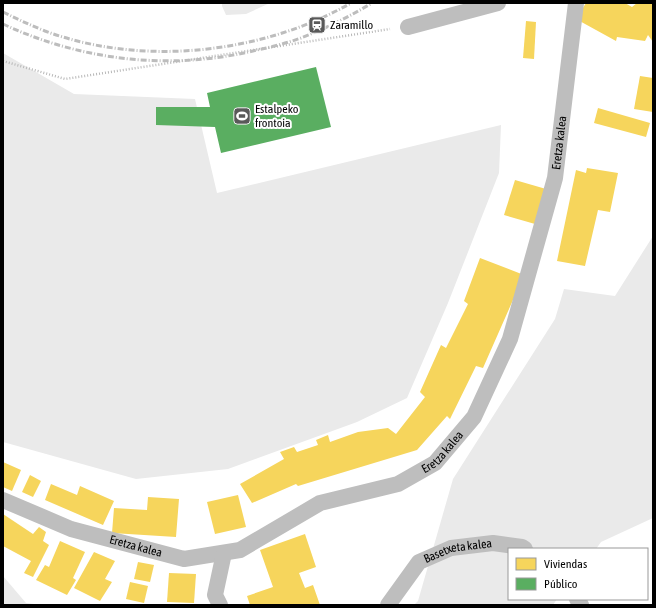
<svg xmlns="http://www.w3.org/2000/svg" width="656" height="608" font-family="'Asap Condensed',sans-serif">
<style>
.green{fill:#eaeaea}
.homes{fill:#f6d55c}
.public{fill:#5aae61}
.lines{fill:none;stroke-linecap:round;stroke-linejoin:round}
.path{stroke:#b8b8b8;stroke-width:2.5;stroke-dasharray:1 2;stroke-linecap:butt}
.street{stroke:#bebebe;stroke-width:16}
.rail{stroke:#bdbdbd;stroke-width:3;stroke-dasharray:6 2 1 2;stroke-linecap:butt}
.labels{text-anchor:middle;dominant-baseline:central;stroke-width:4;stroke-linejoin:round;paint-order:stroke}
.poi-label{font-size:12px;fill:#000;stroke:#fff;text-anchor:start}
.street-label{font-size:12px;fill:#000;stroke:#fff}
</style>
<rect width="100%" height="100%" fill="#fff"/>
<!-- green -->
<g class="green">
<path d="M222,3H270L246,14L226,15L222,6Z"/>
<path d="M3,53L74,94L195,99L217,193L501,125L499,173L448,303L407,398L357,422L228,469L136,479L3,442Z"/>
<path d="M653,236V518L601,542L596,549H509V599H557L553,605H414L418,601L453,479L555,319L564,289L615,296Z"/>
<path d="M3,576L26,603L42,605H3Z"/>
</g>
<!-- homes -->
<g class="homes">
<path d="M586,3H625L632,7L637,3H653V42L648,35L645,41L617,37L616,41L576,19Z"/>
<path d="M526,21L536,22L534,59L523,58Z"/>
<path d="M640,76L653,78V112L634,109Z"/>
<path d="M598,108L650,123L646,137L594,123Z"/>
<path d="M587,168L618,173L610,212L598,210L585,266L557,261L576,170L586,173Z"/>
<path d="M515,180L546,189L535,224L504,215Z"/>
<path d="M480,258L524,275L483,368L476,366L450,419L447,416L417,450L298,486L296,484L252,503L240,484L284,459L280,452L294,447L297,452L318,445L316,440L328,435L330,442L358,432L388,428L396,434L425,397L420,392L441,345L446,348L468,304L464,301Z"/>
<path d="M3,462L21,470L12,491L3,487Z"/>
<path d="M30,475L41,481L33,497L22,492Z"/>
<path d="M51,484L77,495L80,486L114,501L103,525L45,500Z"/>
<path d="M238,495L246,527L215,534L207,502Z"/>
<path d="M148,497L179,499L176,537L112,533L114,508L147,510Z"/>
<path d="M3,514L33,534L39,527L46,532L43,541L49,545L33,577L24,573L31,561L3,546Z"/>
<path d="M305,534L316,567L299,573L305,588L313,585L320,605H250L247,596L273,587L260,550Z"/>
<path d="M60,541L85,552L73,578L76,580L67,595L36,580L45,565L49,567Z"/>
<path d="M94,552L115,561L105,579L112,582L100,601L74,588Z"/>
<path d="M138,562L154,565L150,582L134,579Z"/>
<path d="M169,573L196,574L194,603L167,602Z"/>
<path d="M130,582L148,586L144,603L126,599Z"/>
</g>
<!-- public -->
<path class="public" d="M316,67L331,127L221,153L215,127L156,125V107H210L207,93Z"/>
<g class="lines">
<!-- path -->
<path class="path" d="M3,61L65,79L390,29"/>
<!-- street -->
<g class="street">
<path d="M408,27L498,3"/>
<path id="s1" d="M3,500L71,529L184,559L240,550L320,503L398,484L435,463L474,417L510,339L555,178L576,3"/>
<path d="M577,599L581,605"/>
<path d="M220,605L215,595L224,553"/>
<path id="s2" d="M388,605L419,562L451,548L493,543L522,547L525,549"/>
</g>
<!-- rail -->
<g class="rail">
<path d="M3,12C17,19 30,25 45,31C142,67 262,54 351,3"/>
<path d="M3,24C82,61 172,71 257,50C272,47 287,43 301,38C326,28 349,17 372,3"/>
</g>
</g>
<!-- icons -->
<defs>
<symbol id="station-square" viewBox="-11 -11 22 22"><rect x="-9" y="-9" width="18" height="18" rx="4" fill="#595959" stroke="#fff"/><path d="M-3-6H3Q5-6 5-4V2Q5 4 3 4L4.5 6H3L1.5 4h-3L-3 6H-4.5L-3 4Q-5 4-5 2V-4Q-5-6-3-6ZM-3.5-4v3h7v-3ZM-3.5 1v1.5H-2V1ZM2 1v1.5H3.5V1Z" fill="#fff"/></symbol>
<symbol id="stadium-square" viewBox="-11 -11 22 22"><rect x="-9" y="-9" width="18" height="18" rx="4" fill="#595959" stroke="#fff"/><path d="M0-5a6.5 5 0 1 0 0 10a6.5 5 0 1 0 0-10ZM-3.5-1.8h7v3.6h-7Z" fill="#fff"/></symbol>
</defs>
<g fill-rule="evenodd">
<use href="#station-square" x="307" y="15" width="20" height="20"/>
<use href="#stadium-square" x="232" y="106" width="20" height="20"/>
</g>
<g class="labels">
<!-- poi labels -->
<g class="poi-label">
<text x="330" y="25">Zaramillo</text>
<text x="255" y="109">Estalpeko<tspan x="255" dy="14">frontoia</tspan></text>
</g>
<!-- street labels -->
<g class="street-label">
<text stroke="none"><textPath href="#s1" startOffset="812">Eretza kalea</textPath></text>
<text stroke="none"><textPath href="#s1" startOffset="476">Eretza kalea</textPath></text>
<text stroke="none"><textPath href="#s1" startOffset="141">Eretza kalea</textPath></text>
<text stroke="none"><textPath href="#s2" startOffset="94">Basetxeta kalea</textPath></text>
</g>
</g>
<!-- border -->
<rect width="656" height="608" fill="none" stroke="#000000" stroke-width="8"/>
<!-- legend -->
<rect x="508" y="548" width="140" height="52" fill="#ffffff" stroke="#999999"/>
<rect x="516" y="558" width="20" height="12" fill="#f6d55c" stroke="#999999"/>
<text x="544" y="568" font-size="12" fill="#000000">Viviendas</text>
<rect x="516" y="578" width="20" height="12" fill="#5aae61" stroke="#999999"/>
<text x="544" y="588" font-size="12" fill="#000000">Público</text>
</svg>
